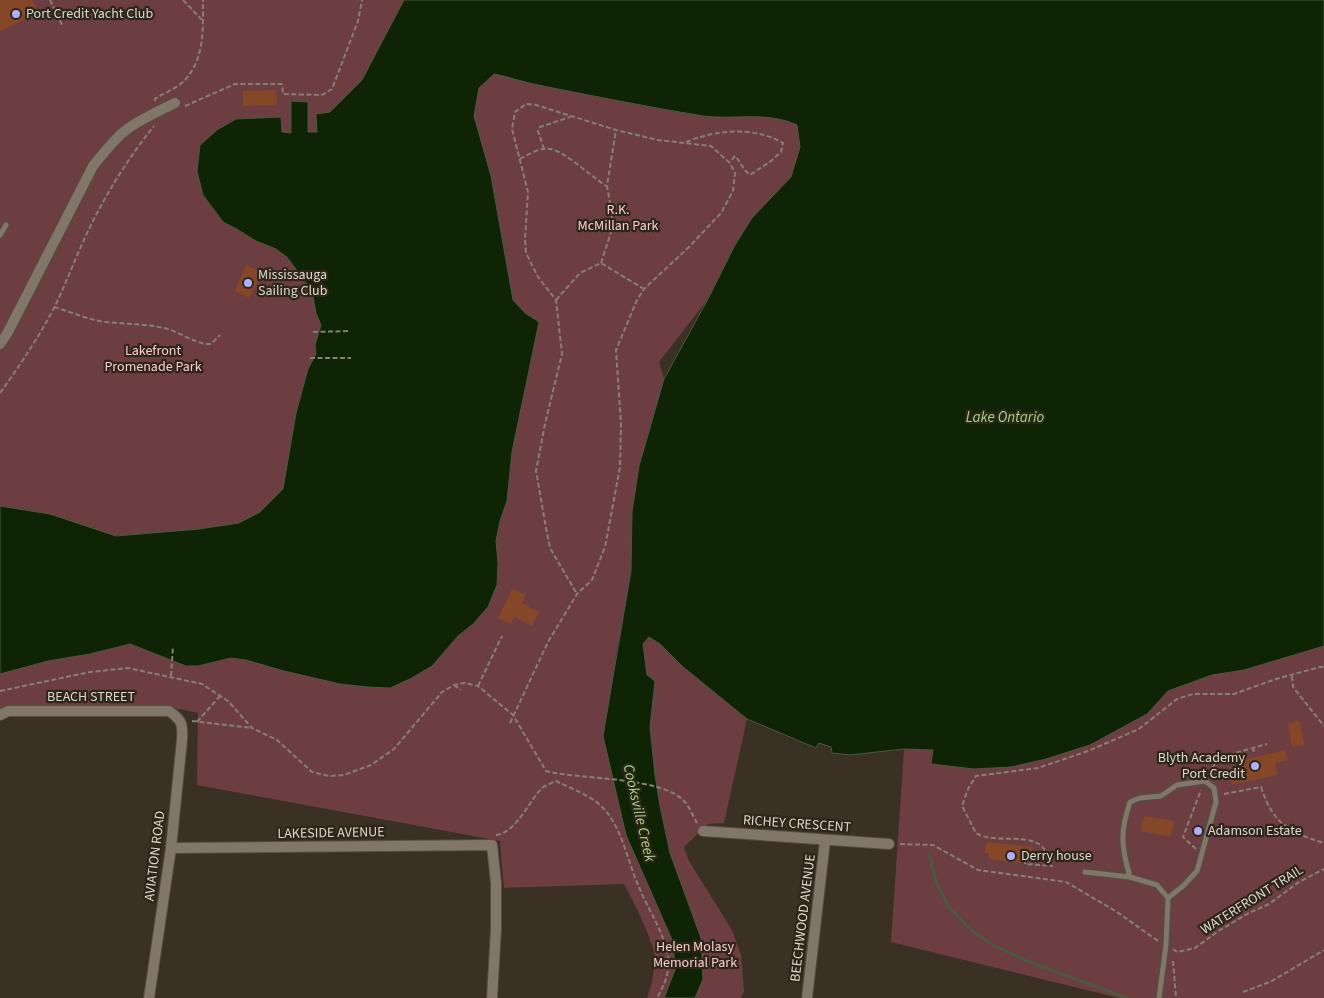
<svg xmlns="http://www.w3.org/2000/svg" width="1324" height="998" font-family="'Source Sans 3',sans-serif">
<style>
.green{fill:#6c3e41}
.water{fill:#0f2305;stroke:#4c5941}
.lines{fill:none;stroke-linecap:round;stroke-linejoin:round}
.stream{stroke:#4c5941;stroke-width:3}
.building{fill:#854727}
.lane-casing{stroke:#554d42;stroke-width:8}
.street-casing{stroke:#554d42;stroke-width:12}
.path{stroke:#877f74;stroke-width:2;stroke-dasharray:5 2.5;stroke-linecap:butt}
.lane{stroke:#817667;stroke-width:5}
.street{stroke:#817667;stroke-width:10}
.poi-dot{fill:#b0aefa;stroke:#2f261a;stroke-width:2}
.labels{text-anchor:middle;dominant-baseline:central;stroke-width:4.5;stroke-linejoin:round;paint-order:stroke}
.poi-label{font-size:14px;fill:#dcd6ce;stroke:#2f261a;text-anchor:start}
.park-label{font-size:14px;fill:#f8cbcd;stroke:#2f261a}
.street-label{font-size:14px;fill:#dcd6ce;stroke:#2f261a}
.water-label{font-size:15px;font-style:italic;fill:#9cd682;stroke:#2f261a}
</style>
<rect width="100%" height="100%" fill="#3a3023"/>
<!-- green -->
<g class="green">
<path d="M0,0H404L362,80L330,112L317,132H308L291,102V133L282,132L281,117L197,171L203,195L223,222L235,228L256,241L276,249L287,257L312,291L316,313L321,325L315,345L316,354L308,369L296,413L283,489L260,512L239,523L199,529L115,536L50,514L0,506Z"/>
<path d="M494,74L563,90L693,114L705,116H758L781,118L797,125L800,147L791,177L752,218L735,245L708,299L659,362L664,379L639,466L632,512L631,571L622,630L617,648L613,676L654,680L647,675L643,644L649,637L660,644L682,666L747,719L724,823L708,824L684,847L689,861L732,930L741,955L744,991L741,998H647C652,985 657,962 653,948C646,926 635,905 624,884L504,888L500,841L197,785L198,713L160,705L5,707L0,711V674L48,661L90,654L130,644L186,666H198L231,658L246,660L444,653L458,636L473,624L498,563L496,541L500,521L507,501L512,452L539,322L525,313L513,300L491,176L474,116L479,88Z"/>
<path d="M1324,646V998H1119L891,942L904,749L933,750L931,764L1090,745L1147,714L1168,691L1212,675L1244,670Z"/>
</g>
<!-- water -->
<path class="water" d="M404,0H1324V646L1244,670L1212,675L1168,691L1147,714L1090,745L1046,759L1011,767L974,769L931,764L933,750L904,749L850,755L832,753L831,747L819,743L816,748L747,719L682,666L660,644L649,637L643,644L647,675L655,681L650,727L655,775L660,806L670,853L701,938L703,979L695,998H664L675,970L673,942L626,835L603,736L631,571L632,512L639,466L664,379L708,299L735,245L752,218L791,177L800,147L797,125C767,111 735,120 703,116C648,107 593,96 538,85C523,82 509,77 494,74L479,88L474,116L491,176L513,300L525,313L539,322L512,452L507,501L500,521L496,541L498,563L497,585L488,607L473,624L458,636L432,666L410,679L390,688L367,687L340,684L284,671L246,660L231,658L198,666H186L130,644L90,654L48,661L0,674V506L50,514L116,536L199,529L239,523L260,512L283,489L296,413L308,369L316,354L315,345L321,325L316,313L312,291L287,257L276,249L256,241L235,228L223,222L203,195L197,171L200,145L217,130L236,119L281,117L282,132L291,133V101L308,102V132H317L316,114L330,112L362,80Z"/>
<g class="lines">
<!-- stream -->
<path class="stream" d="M929,854L937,884L948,906L972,931L995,946L1027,961L1127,998"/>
</g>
<!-- building -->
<g class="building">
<path d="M0,0H32L38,11L12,26V25L0,31Z"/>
<path d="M276,90L277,105L243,106V91Z"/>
<path d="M246,265L263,273L249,298L235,291Z"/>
<path d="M512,589L526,595L522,603L539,612L532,626L514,617L511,624L498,618Z"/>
<path d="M1300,721L1304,745L1292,747L1288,723Z"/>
<path d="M1285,750L1288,760L1275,763L1277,775L1232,785L1229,770L1241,768L1239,761Z"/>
<path d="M1144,816L1174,821L1171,837L1141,831Z"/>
<path d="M986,842L1033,847L1032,859L1023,858L1022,863L989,859V853H985Z"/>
</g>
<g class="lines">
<defs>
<g id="lane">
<path d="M0,235L6,225"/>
<path d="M1085,872L1130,877"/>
<path d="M1159,998L1166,945L1168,898L1157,885L1130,877C1121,846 1120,832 1130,802L1140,798L1161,796L1177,785L1205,781L1214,788L1216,802L1197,871L1183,886L1168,898"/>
</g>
<g id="street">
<path d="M0,344L8,332L93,166C103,154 113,140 126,130C141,119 159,111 175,103"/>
<path d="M0,715L8,711H169C182,720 183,724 182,740L171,848L149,998"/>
<path d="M703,831L889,844"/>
<path d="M171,848L492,845L496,883V929L492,998"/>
<path d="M807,998L825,841"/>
</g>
</defs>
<!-- lane casing -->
<use href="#lane" class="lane-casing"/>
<!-- street casing -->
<use href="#street" class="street-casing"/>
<!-- path -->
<g class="path">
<path d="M50,0L62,25"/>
<path d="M183,0L203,21"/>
<path d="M155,101V99C164,93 177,88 184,81C205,59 203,28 203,0"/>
<path d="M185,106L235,84H282L283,94L322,95L332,89L358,21L362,0"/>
<path d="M686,142C715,130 754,126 783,143L781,152L771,161L750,175C743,170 741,162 735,156L730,162"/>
<path d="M544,149L538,131L540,127L570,117"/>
<path d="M520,159C528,155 540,147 550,149C563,150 592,177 606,186"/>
<path d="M601,263L611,232L612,214L607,186L616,130"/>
<path d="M556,300L580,273L601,263L644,289"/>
<path d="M54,307C71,312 89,320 106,322C126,324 145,324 164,328C181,332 196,345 211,344L220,335"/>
<path d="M313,332L350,331"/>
<path d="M310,358H351"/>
<path d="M0,393C20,365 39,337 55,306C67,281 77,254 89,229C107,192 129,157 154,126"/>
<path d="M171,676L173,646"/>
<path d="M1292,676L1293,687L1324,726"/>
<path d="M454,685L461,690"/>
<path d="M478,686L502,636"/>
<path d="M0,691L90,672L128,668L202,684L228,701L252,728L277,740L312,772L329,776L344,775L371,765L394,749L442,692L454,685L464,683L478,686L513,715L546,771C579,780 663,776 685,802C690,808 693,816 697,823"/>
<path d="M192,721L252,728"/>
<path d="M197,722L220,696"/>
<path d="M510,723L548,642L577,594L592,580L605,547L620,467L621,424L616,350L637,300L644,289L689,247L721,213L733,191L735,173L730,163L711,146L658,140L616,130L536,105L526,104L515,112L512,129L528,192L525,239L526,253L538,277L556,300L562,354L545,424L536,471L546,528L550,548L577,594"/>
<path d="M1253,747L1254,753"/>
<path d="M1209,775L1217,760L1228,755L1267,744"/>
<path d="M1224,794L1261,787C1273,824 1289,832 1324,843"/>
<path d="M496,835C516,833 529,801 542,788C546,785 552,783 556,781C572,789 593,796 605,810C623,831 628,863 639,887C648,910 665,933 668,958C670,973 664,985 657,998"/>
<path d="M900,844L933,845L978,870L1066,882L1117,912L1158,941"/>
<path d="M1196,849L1183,837L1201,790"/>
<path d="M1025,859V864L1053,866"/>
<path d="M1047,865C1051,825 996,847 976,833L962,806L968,789L976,776L1038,768L1088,751L1139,729L1177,699L1193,694H1234L1276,679L1320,667H1324"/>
<path d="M1173,949L1177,952L1195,948L1220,930L1247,914L1269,904L1299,882L1324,869"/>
<path d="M1173,961L1176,998"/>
<path d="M1243,992L1272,981L1324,950"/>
</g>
<!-- lane -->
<use href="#lane" class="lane"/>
<!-- street -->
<use href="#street" class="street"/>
</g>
<!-- markers -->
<g class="poi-dot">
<circle cx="16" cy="14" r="5"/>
<circle cx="248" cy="283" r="5"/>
<circle cx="1255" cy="766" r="5"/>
<circle cx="1198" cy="831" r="5"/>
<circle cx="1011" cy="856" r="5"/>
</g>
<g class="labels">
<!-- poi labels -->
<g class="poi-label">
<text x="26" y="14">Port Credit Yacht Club</text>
<text x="258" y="275">Mississauga<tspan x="258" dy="16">Sailing Club</tspan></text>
<text x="1245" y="758" text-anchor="end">Blyth Academy<tspan x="1245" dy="16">Port Credit</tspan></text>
<text x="1208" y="831">Adamson Estate</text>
<text x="1021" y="856">Derry house</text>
</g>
<!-- park labels -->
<g class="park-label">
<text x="618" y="210">R.K.<tspan x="618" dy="16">McMillan Park</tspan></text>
<text x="153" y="351">Lakefront<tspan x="153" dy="16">Promenade Park</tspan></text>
<text x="695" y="947">Helen Molasy<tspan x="695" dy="16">Memorial Park</tspan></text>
</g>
<!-- street labels -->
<g class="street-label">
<text x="91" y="697">BEACH STREET</text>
<text transform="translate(797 824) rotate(4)">RICHEY CRESCENT</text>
<text transform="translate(331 833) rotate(-1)">LAKESIDE AVENUE</text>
<text transform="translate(155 856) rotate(-83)">AVIATION ROAD</text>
<text transform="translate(1252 900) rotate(-32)">WATERFRONT TRAIL</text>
<text transform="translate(803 918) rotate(-83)">BEECHWOOD AVENUE</text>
</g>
<!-- water labels -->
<g class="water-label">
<text x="1005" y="417">Lake Ontario</text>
<text transform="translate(639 813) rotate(77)">Cooksville Creek</text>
</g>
</g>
</svg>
